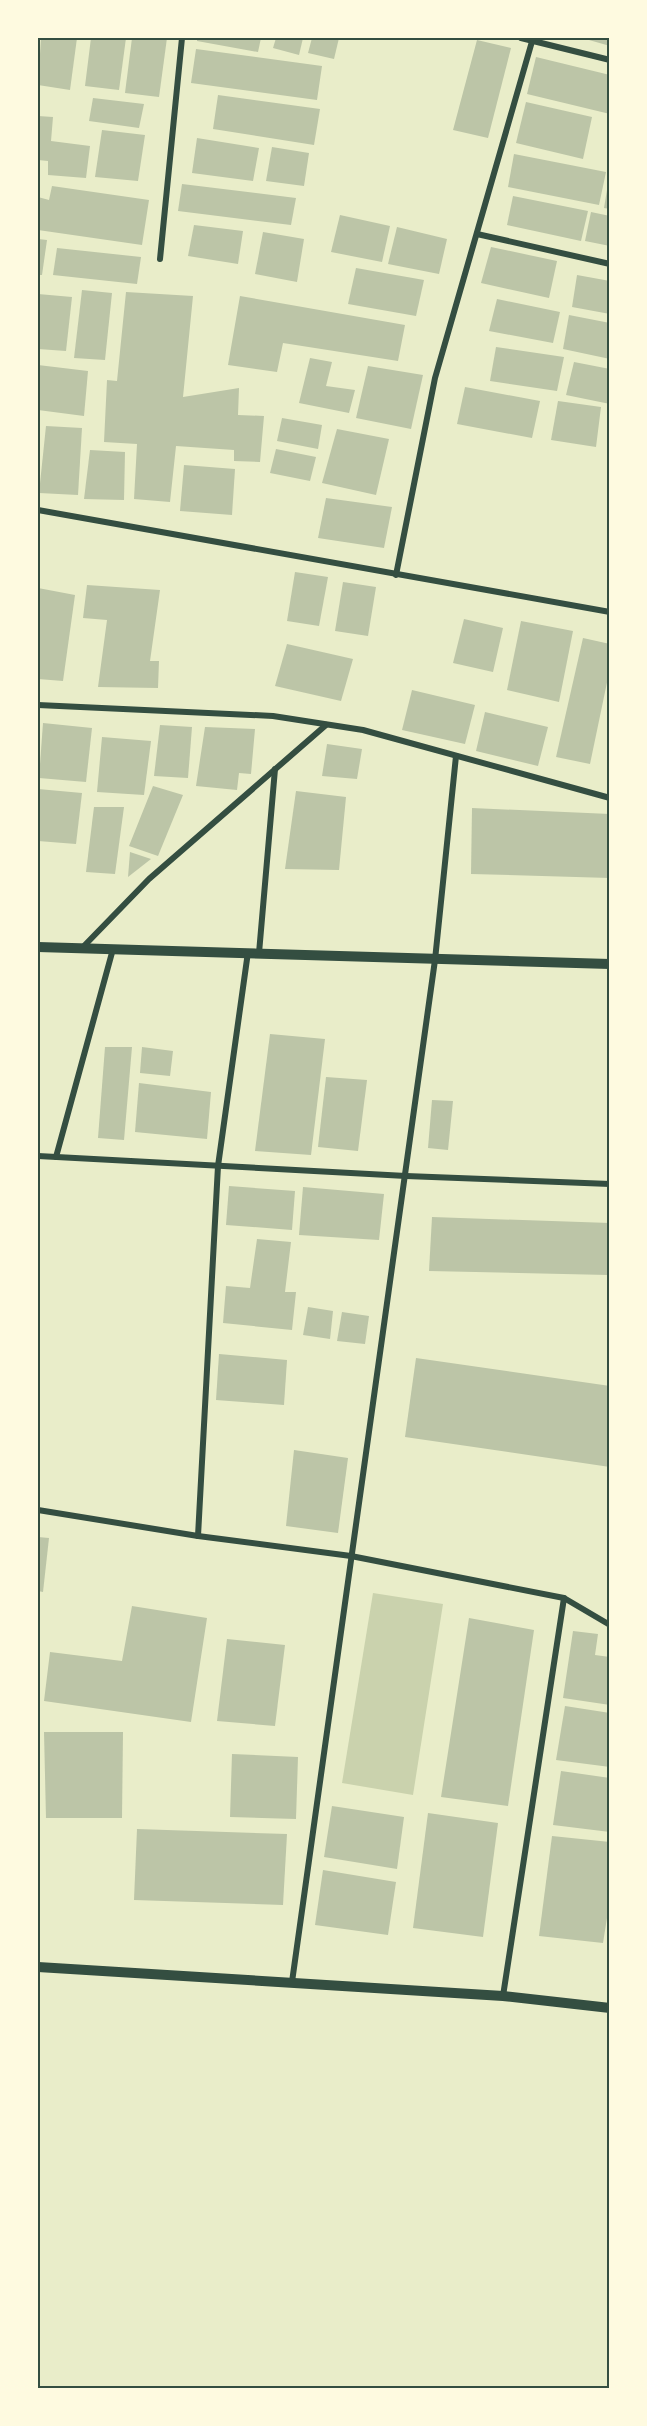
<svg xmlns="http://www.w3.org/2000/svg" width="647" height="2426" font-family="Ubuntu,sans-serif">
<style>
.green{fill:#cad2ad}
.building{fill:#bcc5a7}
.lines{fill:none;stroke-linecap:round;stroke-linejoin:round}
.minor{stroke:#344e41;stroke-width:6}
.tertiary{stroke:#344e41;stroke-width:10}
.neatline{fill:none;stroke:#344e41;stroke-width:2}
</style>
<rect width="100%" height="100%" fill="#e9edc9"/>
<!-- green -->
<path class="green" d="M373,1593L443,1604L413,1795L342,1783Z"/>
<!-- building -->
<g class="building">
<path d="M41,38H77L70,90L38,85Z"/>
<path d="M91,38H126L119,90L85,86Z"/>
<path d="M132,38H167L159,97L125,93Z"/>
<path d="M197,38H261L258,52L197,41Z"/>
<path d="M276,38H303L299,55L273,48Z"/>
<path d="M312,38H339L334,59L308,53Z"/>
<path d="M582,38H610V46Z"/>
<path d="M477,40L511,48L488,138L453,130Z"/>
<path d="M196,49L322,66L317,100L191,83Z"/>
<path d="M536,57L610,75V114L527,94Z"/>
<path d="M218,95L320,109L314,145L213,129Z"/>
<path d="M93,98L144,104L139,128L89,121Z"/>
<path d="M526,102L592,117L583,159L516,143Z"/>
<path d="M38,116L53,117L51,141L90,146L86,178L48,175V161L38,160Z"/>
<path d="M102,130L145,135L138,181L95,177Z"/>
<path d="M197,138L259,148L253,181L192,173Z"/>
<path d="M272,147L309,153L304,186L266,181Z"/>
<path d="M514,154L606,172L599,205L508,187Z"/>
<path d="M182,184L296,198L291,225L178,211Z"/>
<path d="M608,184H610V209L604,208Z"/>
<path d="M52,186L149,200L142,245L38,230V197L49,200Z"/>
<path d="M513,196L588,211L581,241L507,225Z"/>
<path d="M591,212L610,216V246L585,241Z"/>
<path d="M340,215L390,226L382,262L331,252Z"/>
<path d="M194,225L243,231L238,264L188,256Z"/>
<path d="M397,227L447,239L439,274L388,264Z"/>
<path d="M263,232L304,239L297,282L255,274Z"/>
<path d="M38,239L47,240L42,275H38Z"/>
<path d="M491,247L557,261L549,298L481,283Z"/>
<path d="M57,248L141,257L137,284L53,275Z"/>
<path d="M356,268L424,280L416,316L348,304Z"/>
<path d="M577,275L610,281V314L572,307Z"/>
<path d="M82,290L112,293L105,360L74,358Z"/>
<path d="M126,292L193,296L183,397L239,388L238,415L264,416L260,462L234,461V450L176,446L170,502L134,499L137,444L104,442L107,380L117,381Z"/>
<path d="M38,294L72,297L66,351L38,349Z"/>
<path d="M240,296L405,325L398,361L283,343L277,372L228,365Z"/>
<path d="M497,299L560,312L553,343L489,331Z"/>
<path d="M569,315L610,323V359L563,349Z"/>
<path d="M496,347L564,357L557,391L490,381Z"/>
<path d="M310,358L332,362L326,386L355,390L349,413L299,403Z"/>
<path d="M574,362L610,369V404L566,395Z"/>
<path d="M38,365L88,371L84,416L38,410Z"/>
<path d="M368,366L423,375L411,429L356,418Z"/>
<path d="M465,387L540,401L532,438L457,424Z"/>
<path d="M558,401L601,407L596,447L551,440Z"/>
<path d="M282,418L322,425L318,449L277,441Z"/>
<path d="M46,426L82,428L78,495L39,493Z"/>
<path d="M337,429L389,439L376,495L322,483Z"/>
<path d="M276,449L316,457L310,481L270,473Z"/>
<path d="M90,450L125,452L124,500L84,499Z"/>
<path d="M184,465L235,469L232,515L180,511Z"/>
<path d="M326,498L392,507L384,548L318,538Z"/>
<path d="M295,572L328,577L319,626L287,621Z"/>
<path d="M343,582L376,587L368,636L335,631Z"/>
<path d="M87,585L160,590L150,661H159L158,688L98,687L107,620L83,618Z"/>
<path d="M38,588L75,595L63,681L38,679Z"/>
<path d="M464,619L503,628L493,672L453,663Z"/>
<path d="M521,621L573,631L559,702L507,690Z"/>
<path d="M583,638L610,644V668L590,764L556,757Z"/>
<path d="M287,644L353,659L341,701L275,686Z"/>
<path d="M412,690L475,705L465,744L402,730Z"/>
<path d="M485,712L548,727L538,766L476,751Z"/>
<path d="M43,723L92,728L86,782L39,778Z"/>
<path d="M160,725L192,727L188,778L154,776Z"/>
<path d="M205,727L255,729L251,774L239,773L237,790L196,786Z"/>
<path d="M102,737L151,741L144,795L97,792Z"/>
<path d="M327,744L362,749L357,779L322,776Z"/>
<path d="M153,786L183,795L158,856L129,846Z"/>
<path d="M38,789L82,793L76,844L38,841Z"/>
<path d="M296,791L346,797L339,870L285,869Z"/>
<path d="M94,807H124L115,874L86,872Z"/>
<path d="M472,808L610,814V878L471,874Z"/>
<path d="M130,852L151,859L128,877Z"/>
<path d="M270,1034L325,1039L311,1155L255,1151Z"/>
<path d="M105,1047H132L124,1140L98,1138Z"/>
<path d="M142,1047L173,1051L170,1076L140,1073Z"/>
<path d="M326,1077L367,1080L358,1151L318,1147Z"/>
<path d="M139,1083L211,1092L207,1139L135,1132Z"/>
<path d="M432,1100L453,1101L448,1150L428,1148Z"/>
<path d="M229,1186L295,1191L292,1230L226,1225Z"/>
<path d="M303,1187L384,1194L379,1240L299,1235Z"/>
<path d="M432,1217L610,1223L608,1275L429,1271Z"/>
<path d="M257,1239L291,1242L285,1292H296L292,1330L223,1323L226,1286L250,1288Z"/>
<path d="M308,1307L333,1311L330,1339L303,1335Z"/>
<path d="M342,1312L369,1316L365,1344L337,1341Z"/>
<path d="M219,1354L287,1360L284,1405L216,1400Z"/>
<path d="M416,1358L610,1386V1467L405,1437Z"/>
<path d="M294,1450L348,1458L338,1533L286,1526Z"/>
<path d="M38,1537L49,1538L43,1592L38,1591Z"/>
<path d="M132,1606L207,1618L191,1722L44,1701L50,1652L122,1661Z"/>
<path d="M469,1618L534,1630L508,1806L441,1797Z"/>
<path d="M573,1631L598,1634L595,1655L610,1657V1705L563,1698Z"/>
<path d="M227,1639L285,1645L275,1726L217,1721Z"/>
<path d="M565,1706L610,1713V1767L556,1760Z"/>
<path d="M44,1732H123L122,1818H46Z"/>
<path d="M232,1754L298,1757L296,1819L230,1817Z"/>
<path d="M561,1771L610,1778V1832L553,1825Z"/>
<path d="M332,1806L404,1817L397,1869L324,1857Z"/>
<path d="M428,1813L498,1823L483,1937L413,1928Z"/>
<path d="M137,1829L287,1834L283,1905L134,1900Z"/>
<path d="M552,1836L610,1842V1899L603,1943L539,1936Z"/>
<path d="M323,1870L396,1882L388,1935L315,1925Z"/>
</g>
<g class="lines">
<!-- minor -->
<g class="minor">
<path d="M521,38L610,60"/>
<path d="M477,234L610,264"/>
<path d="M160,259L182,38"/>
<path d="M38,510L610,612"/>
<path d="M396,575L435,378L533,38"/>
<path d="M38,705L273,716L363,730L610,798"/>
<path d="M83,947L149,879L326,725"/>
<path d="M259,953L275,769"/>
<path d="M38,1156L406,1176L610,1184"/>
<path d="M56,1157L113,949"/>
<path d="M38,1510L198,1536L351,1556L564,1598L610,1625"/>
<path d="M198,1536L218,1166L248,952"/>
<path d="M292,1982L435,960L456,756"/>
<path d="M503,1996L564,1598"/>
</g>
<!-- tertiary -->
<g class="tertiary">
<path d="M38,947L610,964"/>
<path d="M38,1967L503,1996L610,2008"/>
</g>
</g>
<!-- border -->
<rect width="647" height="2426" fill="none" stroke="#fefae0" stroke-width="78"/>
<rect x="39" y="39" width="569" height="2348" class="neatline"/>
</svg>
